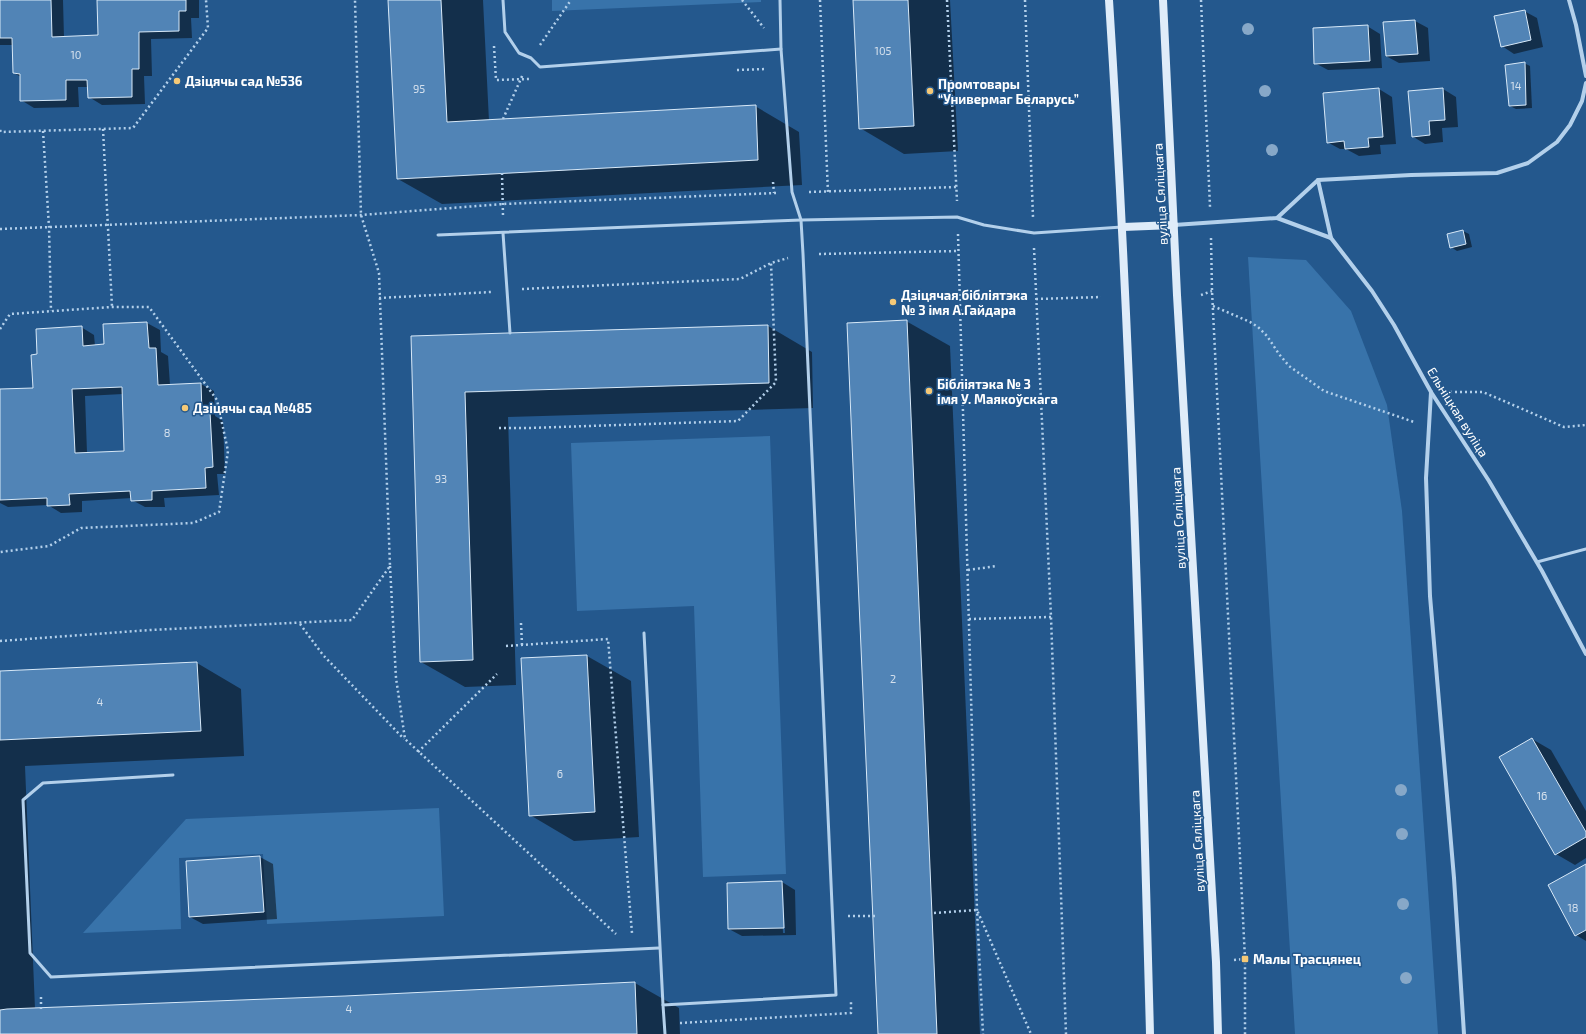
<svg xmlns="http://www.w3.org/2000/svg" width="1586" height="1034" font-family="'Exo 2',sans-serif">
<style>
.green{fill:#3873aa}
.shadow{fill:#0007;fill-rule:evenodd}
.building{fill:#5184b6;stroke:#d8e9f8;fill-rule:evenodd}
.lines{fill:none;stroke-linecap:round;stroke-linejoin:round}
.path{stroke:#b3d0eb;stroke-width:2.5;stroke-dasharray:2 3;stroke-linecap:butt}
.service{stroke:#b3d0eb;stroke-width:3}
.minor{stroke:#b3d0eb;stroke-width:4}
.secondary{stroke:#dfecf9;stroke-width:8}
.tree{fill:#87a8c8}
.poi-dot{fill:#f5c977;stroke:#24588d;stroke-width:1.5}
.labels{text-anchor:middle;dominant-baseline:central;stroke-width:3;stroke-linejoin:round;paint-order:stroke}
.number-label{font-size:11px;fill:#d4e0ed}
.poi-label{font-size:13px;font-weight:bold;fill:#fff;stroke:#24588d;text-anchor:start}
.street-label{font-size:13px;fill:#fff;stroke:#24588d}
</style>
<rect width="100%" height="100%" fill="#24588d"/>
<!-- green -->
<g class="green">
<path d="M552,0H761V2L552,11Z"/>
<path d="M1248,257L1306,260L1351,311L1387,405L1402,511L1438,1034H1295Z"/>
<path d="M770,436L786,874L703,877L694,606L577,611L571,443Z"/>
<path d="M439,808L444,916L267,924L263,854L179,858L181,929L83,933L186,819Z"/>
</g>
<!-- shadow -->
<g class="shadow">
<path d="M0,0H63L64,38L99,36L98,0H199V18H191L192,38L151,39L152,76H144L145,104L102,105L89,97L88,87H78L79,107L34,108L21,100V77L14,73L13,45H0Z"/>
<path d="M389,0H483L489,121L755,106L799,132L802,185L442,204L398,179Z"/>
<path d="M854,0H950L958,151L904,154L860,128Z"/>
<path d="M1524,11L1537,18L1543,47L1514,54L1502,46Z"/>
<path d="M1415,21L1428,28L1430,61L1399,63L1386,56Z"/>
<path d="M1367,26L1380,34L1382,68L1328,70L1315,63Z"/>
<path d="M1524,63L1530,66L1532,108L1516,109L1510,106Z"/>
<path d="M1379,89L1392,97L1396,144L1380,145L1381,154L1359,156L1346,149H1340L1327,142Z"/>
<path d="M1443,89L1456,97L1458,127L1442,128L1443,142L1425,144L1412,136Z"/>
<path d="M1463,231L1469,234L1472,247L1457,251L1451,247Z"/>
<path d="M906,321L950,346L980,1034H879Z"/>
<path d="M147,323L160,330L161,352L168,356L170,385L201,384L214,391L215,416L223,421L225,474H217L219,495L164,498L165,507H145L132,500V498L82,501V512L61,513L48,505L8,507L0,503V390L34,389L38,355L81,327L94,335L95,346L105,345L104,325ZM123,394L125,451L87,453L85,396Z"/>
<path d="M768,326L812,352L813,408L508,417L516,685L465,687L421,662L412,337Z"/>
<path d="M587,656L631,681L639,837L574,841L530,815L522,659Z"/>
<path d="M197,663L241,689L244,756L25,766L35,1009L345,997L635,983L679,1008L680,1034H0V672Z"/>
<path d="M1532,739L1551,750L1586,811V858L1575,865L1556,854Z"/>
<path d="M260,857L273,864L277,919L203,924L190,917L187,862Z"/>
<path d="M1586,865V941L1576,935Z"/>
<path d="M782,882L795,890L796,935L742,936L729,929ZM781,889H783L785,933H783Z"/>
</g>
<!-- building -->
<g class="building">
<path d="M0,0H51L52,37L98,35L97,0H186V11H179V31L139,32V69H132V97L88,98L87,80H66V100L20,101V74L13,73L12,38H0Z"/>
<path d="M388,0H441L447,122L756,105L758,160L397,179Z"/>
<path d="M853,0H908L914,126L859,129Z"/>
<path d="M1525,10L1531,40L1501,47L1494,16Z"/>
<path d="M1415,20L1418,54L1386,56L1383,22Z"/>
<path d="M1368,25L1370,61L1314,64L1313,28Z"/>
<path d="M1525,62L1526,105L1509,106L1505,65Z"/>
<path d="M1379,88L1383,137L1368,138L1369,147L1345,149L1344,141L1327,143L1323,93Z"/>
<path d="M1443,88L1445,120L1429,121L1430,135L1412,137L1408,91Z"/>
<path d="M1463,230L1466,244L1450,248L1447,234Z"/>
<path d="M907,320L937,1034H878L852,443L847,323Z"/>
<path d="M147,322L149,348H156L158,385L201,383L202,413L210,412L213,467L205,468L206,488L152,491V500L131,501L130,491L69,494L70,505L47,506V498L0,500V389L33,388L31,355L37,354L36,329L82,326L83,346L104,344L103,324ZM122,387L124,451L75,453L72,389Z"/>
<path d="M768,325L769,383L465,392L473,660L420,662L411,336Z"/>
<path d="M587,655L595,812L529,816L521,658Z"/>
<path d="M197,662L201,731L0,740V671Z"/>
<path d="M1532,738L1586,832V837L1555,855L1499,757Z"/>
<path d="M260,856L264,912L189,917L186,861Z"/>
<path d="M1586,864V930L1575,936L1548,885Z"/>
<path d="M782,881L784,928L728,929L727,883Z"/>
<path d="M635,982L637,1034H0V1010L7,1009L345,996Z"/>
</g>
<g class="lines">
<!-- path -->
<g class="path">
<path d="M742,0L764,28"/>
<path d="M820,0L828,193"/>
<path d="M947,0L957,201"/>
<path d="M1025,0L1033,217"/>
<path d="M1201,0L1210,207"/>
<path d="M540,45L571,0"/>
<path d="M494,46L496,80L529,79"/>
<path d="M737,70L766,69"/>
<path d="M503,119L523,74"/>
<path d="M103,129L112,307"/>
<path d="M0,130L1,132L133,128L208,28L206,0"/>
<path d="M43,131L49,227L51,311"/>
<path d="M502,173L503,216"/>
<path d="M773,182L774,193"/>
<path d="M809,192L956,187"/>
<path d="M0,229L361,215L503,204L776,193"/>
<path d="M958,234L977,910L983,1034"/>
<path d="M1211,238L1212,291L1245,959V1034"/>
<path d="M1034,248L1051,617L1066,1034"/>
<path d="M819,254L958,251"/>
<path d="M522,289L740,279L771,263L788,258"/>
<path d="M1201,295L1212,291"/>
<path d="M379,298L491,292"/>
<path d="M1036,299L1101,297"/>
<path d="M1213,306L1250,322L1258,327L1267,336L1279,354L1289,366L1324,391L1414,422"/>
<path d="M0,329L10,314L112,307H149L217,400L228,451L219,512L193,523L81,528L49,546L0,552"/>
<path d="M1450,392H1483L1564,427L1586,425"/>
<path d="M499,428H528L738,421L776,382L771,263"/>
<path d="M390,566L396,678L405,739L616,934"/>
<path d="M968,570L997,566"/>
<path d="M969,619L1051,617"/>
<path d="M521,623L522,645"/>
<path d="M300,624L323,655L404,739"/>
<path d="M0,641L150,630L352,620L390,566L379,273L361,215L355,0"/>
<path d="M506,646L608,639L632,933"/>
<path d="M418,752L497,674"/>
<path d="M934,913L977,910L1031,1034"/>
<path d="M848,916H875"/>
<path d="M1234,960L1245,959"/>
<path d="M41,997V1009"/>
<path d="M680,1023L851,1013V1001"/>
</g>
<!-- service -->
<g class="service">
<path d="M503,0L505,32L519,53L531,58L540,67L781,49"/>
<path d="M503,233L510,333"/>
<path d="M438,235L801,220L957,217L984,225L1034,233L1122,227"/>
<path d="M1537,562L1586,549"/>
<path d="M644,633L663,1005"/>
<path d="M173,775L43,783L23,800L30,953L51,977L659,948"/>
<path d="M665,1034L663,1005L836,995L803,254L801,220L792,192L781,49L780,0"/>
</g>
<!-- minor -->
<g class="minor">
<path d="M1569,0L1576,25L1586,76"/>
<path d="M1318,180L1331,238"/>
<path d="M1277,218L1331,238L1372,291L1394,325L1431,392L1489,481L1542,571L1586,654"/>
<path d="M1174,225L1277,218L1318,180L1411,175L1497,173L1528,163L1557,142L1570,125L1582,101L1586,83"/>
<path d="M1431,392L1426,478L1430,596L1454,878L1464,1034"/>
</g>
<!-- secondary -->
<g class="secondary">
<path d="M1109,0C1131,344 1141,689 1150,1034"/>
<path d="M1163,0L1177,295L1216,962L1218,1034"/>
<path d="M1123,227L1174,225"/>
</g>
</g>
<!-- trees -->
<g class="tree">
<circle cx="1248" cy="29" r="6"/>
<circle cx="1265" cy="91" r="6"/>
<circle cx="1272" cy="150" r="6"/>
<circle cx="1401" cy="790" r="6"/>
<circle cx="1402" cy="834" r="6"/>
<circle cx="1403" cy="904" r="6"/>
<circle cx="1406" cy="978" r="6"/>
</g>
<!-- markers -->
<g class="poi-dot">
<circle cx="177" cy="81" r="4"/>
<circle cx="930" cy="91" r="4"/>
<circle cx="893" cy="302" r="4"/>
<circle cx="929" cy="391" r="4"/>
<circle cx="185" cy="408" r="4"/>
<rect x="1241" y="955" width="8" height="8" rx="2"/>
</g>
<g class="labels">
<!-- number labels -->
<g class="number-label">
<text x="883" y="50">105</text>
<text x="76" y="54">10</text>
<text x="1516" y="85">14</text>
<text x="419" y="88">95</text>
<text x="167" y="432">8</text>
<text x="441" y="478">93</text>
<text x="893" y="678">2</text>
<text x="100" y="701">4</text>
<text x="560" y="773">6</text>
<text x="1542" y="795">16</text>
<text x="1573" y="907">18</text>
<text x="349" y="1008">4</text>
</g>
<!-- poi labels -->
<g class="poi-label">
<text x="185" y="81">Дзіцячы сад №536</text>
<text x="938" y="84">Промтовары<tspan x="938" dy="15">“Универмаг Беларусь”</tspan></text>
<text x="901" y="295">Дзіцячая бібліятэка<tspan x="901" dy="15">№ 3 імя А.Гайдара</tspan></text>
<text x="937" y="384">Бібліятэка № 3<tspan x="937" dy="15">імя У. Маякоўскага</tspan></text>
<text x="193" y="408">Дзіцячы сад №485</text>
<text x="1253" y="959">Малы Трасцянец</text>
</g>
<!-- street labels -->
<g class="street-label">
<text transform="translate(1160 194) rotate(-93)">вуліца Сяліцкага</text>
<text transform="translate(1458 412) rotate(58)">Ельніцкая вуліца</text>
<text transform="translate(1178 518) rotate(-93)">вуліца Сяліцкага</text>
<text transform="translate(1197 841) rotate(-93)">вуліца Сяліцкага</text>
</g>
</g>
</svg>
